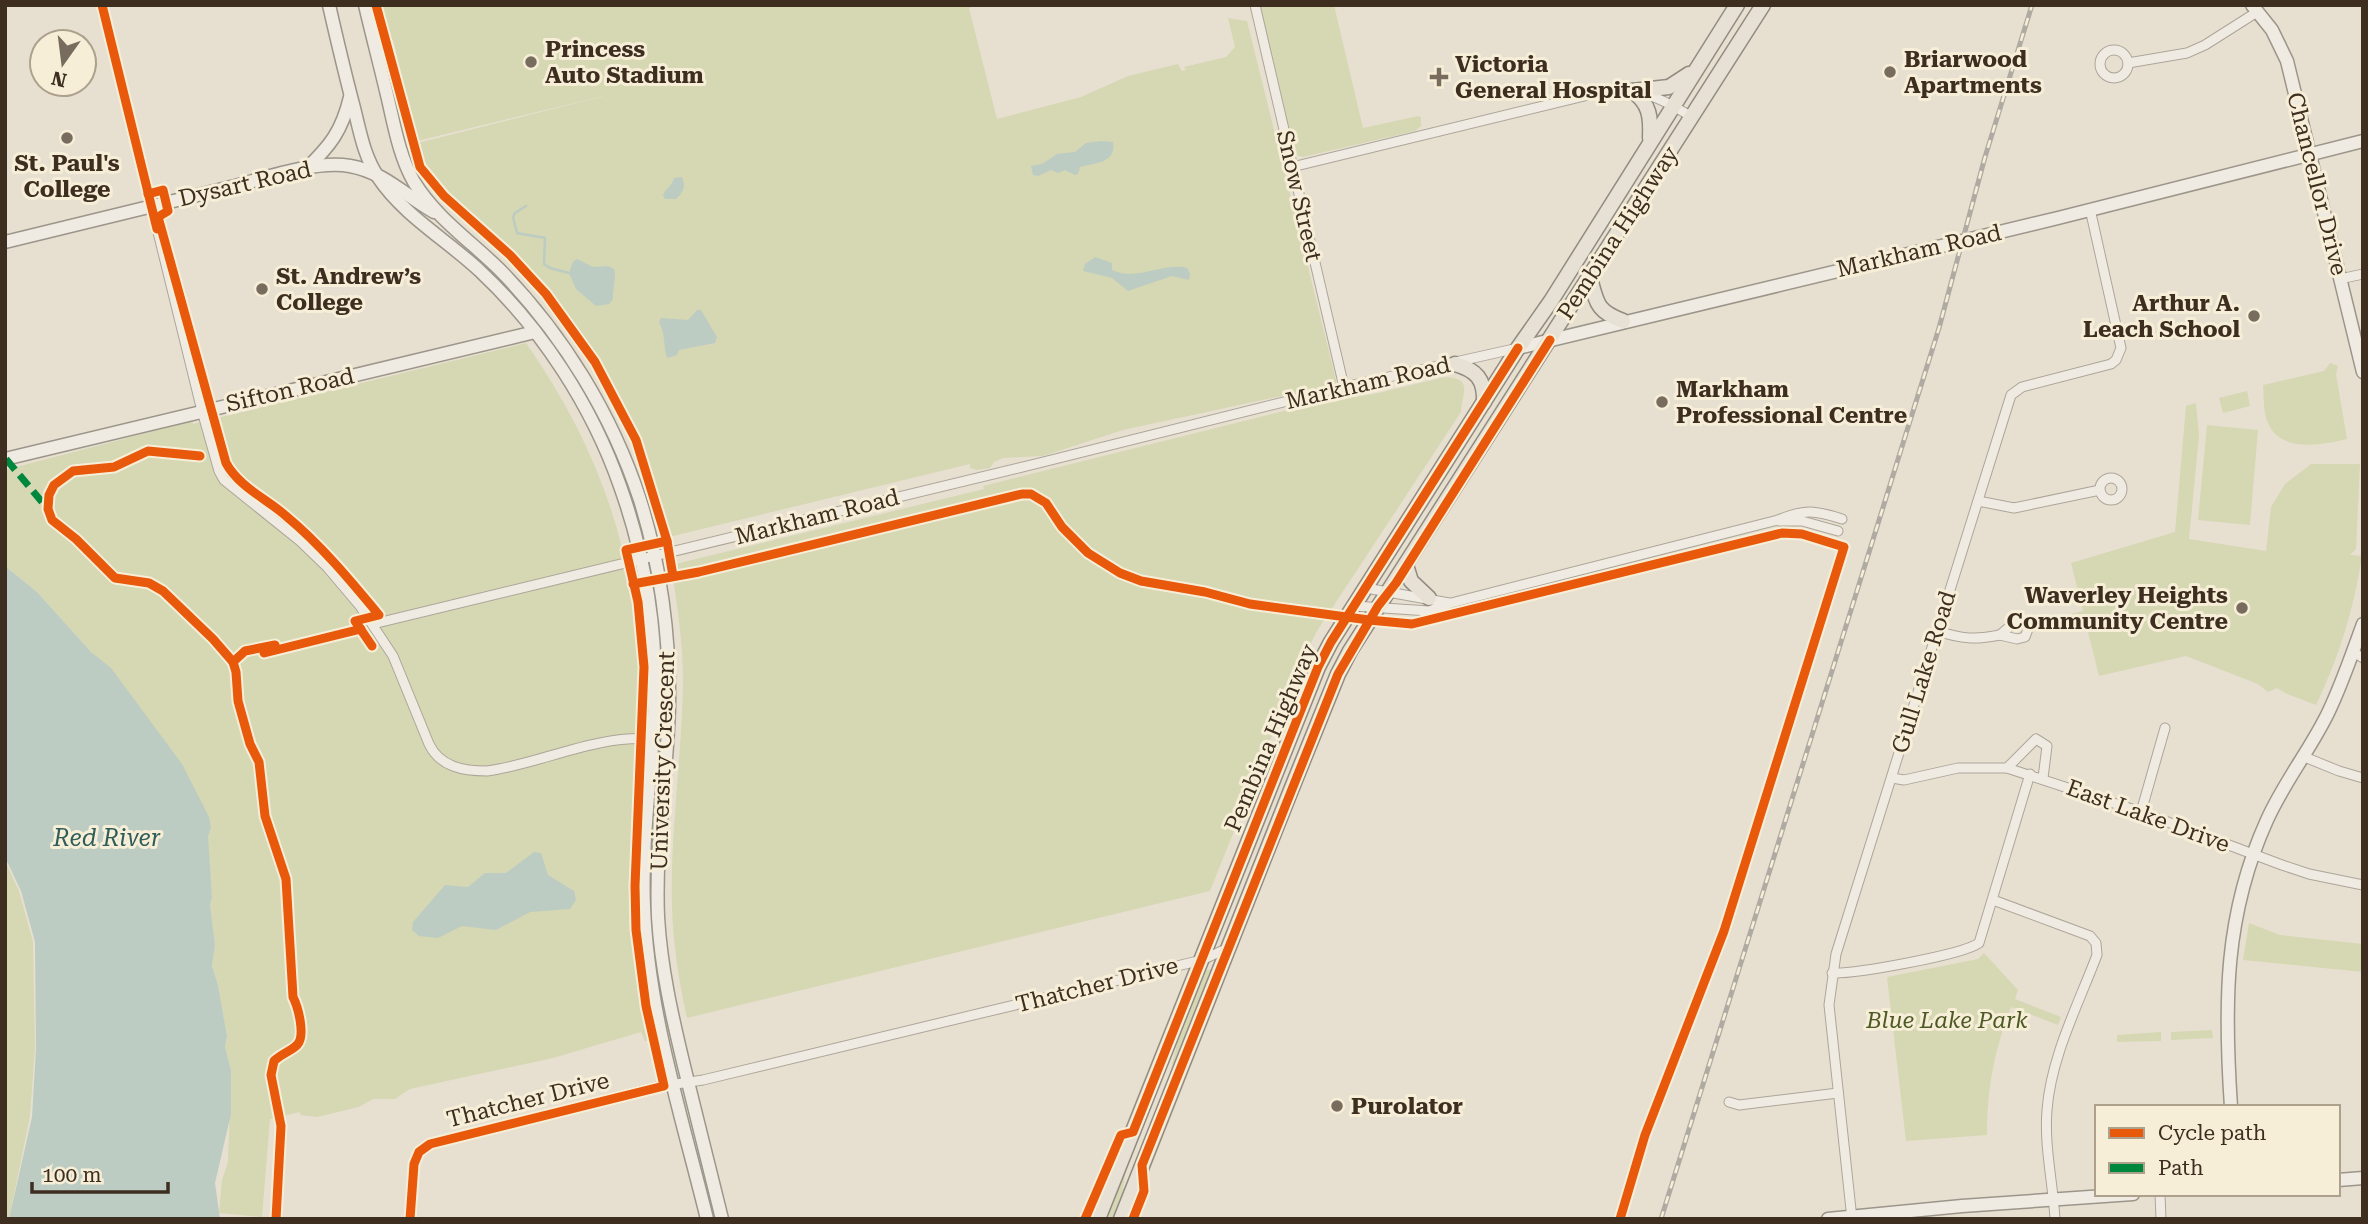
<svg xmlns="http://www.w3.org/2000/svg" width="2368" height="1224" font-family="'Roboto Serif',serif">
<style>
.green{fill:#d6d7b3}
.water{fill:#bcccc2}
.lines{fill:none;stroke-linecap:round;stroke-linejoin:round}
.stream{stroke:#bcccc2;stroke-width:2.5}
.street-casing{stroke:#ada599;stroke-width:11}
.secondary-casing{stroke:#9c958a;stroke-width:15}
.primary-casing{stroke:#928b80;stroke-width:17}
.street{stroke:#efebe3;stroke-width:9}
.secondary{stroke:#efebe3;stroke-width:12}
.primary{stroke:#e6e1d4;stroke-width:14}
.rail-casing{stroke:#afaaa2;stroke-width:5}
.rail{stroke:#f7eed8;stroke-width:2.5;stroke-dasharray:8;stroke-linecap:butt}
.quiet{stroke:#00873e;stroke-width:7;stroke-dasharray:14 7;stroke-linecap:butt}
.cycleway-casing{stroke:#f7eed8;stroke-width:13}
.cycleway{stroke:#e8590c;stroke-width:9}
.poi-dot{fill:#786c5e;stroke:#f7eed8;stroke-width:2.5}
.labels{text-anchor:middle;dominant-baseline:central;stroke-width:6;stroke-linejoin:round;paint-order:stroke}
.poi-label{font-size:23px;font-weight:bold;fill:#3d2e20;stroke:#f7eed8;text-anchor:start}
.street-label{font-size:23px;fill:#3d2e20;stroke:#f7eed8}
.park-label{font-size:23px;font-style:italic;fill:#4d5a26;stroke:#f7eed8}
.water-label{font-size:24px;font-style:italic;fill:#2f5d5a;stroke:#f7eed8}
</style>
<rect width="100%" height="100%" fill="#e7e0d1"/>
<!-- green -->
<g class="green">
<path d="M382,5H978L969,8L997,119L1081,97L1128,76L1178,64L1182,71L1186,70L1184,67L1226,57L1235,47L1228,18L1247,21L1337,384L1123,430L1043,456L1003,458L994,462L990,468L977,470L970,468V464L665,538L640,457L636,429L599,360L549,291L513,253L447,195L421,162L414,144L624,91L417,141L393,40H391Z"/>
<path d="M1258,5H1334L1363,128L1418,116L1421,117V126L1415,131L1303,157L1296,155L1293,151Z"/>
<path d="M526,343C599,447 637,555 639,682C640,718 635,754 633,789L636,798L632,855L634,919H629C632,951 636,982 643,1014C645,1024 650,1031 651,1041H645L641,1032L553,1058L410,1089L395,1099H373L359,1107L317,1117L300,1115V1112L270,1119L262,1217L219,1213L222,1180L228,1162L231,1070L225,1047L227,1036L218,985L212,966L215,945L210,904L212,898L207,836L211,828L111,669L91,652L37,592L5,566V470L192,421L193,424Z"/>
<path d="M2330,363L2338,366L2336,374L2347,439C2323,445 2280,453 2268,423C2263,412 2264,397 2263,385L2324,371Z"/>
<path d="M1445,377C1475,378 1461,395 1461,412L1317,631L1302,661L1210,891L687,1018C679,982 673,944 672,907C670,832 682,757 683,682C683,642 677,604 671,565L984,489L983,486L1324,401L1374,394Z"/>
<path d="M2247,391L2250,406L2223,413L2219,398Z"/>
<path d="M2196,403L2199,436L2189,539L2266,551L2271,507L2285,484L2311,464H2360L2356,549L2350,555L2362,556C2354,609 2339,657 2316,705L2285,693L2277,688L2268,692L2258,684L2186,656L2099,676L2085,620L2042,630L2041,622L2083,611L2071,563L2175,532L2186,406Z"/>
<path d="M2207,425L2258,430L2250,525L2198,520Z"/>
<path d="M5,861L19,891L33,942L35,1048L30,1116L9,1219H5Z"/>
<path d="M2249,923L2280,935L2363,944V972L2243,960Z"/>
<path d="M1984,953L2018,990L2015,999L2061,1017L2058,1025L2011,1007C1994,1052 1987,1088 1987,1135L1906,1141L1887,977L1978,959Z"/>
<path d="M1212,969L1173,1065L1172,1064L1178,1040L1206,970Z"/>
<path d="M2212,1030L2213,1038L2171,1040V1032Z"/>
<path d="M2161,1032V1041L2117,1042V1035Z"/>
<path d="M1126,1169L1123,1190L1112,1219H1107Z"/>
</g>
<!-- water -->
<g class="water">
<path d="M1101,141L1113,142C1117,163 1095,163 1080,167L1078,174L1075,175L1065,170L1058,173L1051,170L1038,176L1033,175L1031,166L1042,164L1057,154L1075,152L1086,143Z"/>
<path d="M682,177C686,187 684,191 676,199H665L663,195C666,188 672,186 674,178Z"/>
<path d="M1095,257L1112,263V270C1137,282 1163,262 1187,268L1190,274L1189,280L1172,276L1128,291L1112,278L1083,271L1085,264Z"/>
<path d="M577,259L593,267L608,266L614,269C617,277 612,290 613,299L609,304L596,306L576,289L569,273L573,262Z"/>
<path d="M697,310H701L717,337L715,343L679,350L677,355L667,358C663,344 666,336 659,322L661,318L688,320Z"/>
<path d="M5,566L37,592L91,652L111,668L182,764L209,817L211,828L208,836L212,898L210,904L215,945L212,966L218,985L227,1036L225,1047L231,1070V1114L215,1183L220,1219H9L32,1117L36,1048L35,942L21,891L5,857Z"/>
<path d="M534,852L541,853L548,875L574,891L576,900L570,909L530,912L496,930L462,926L438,938L419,936L412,930L413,922L445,885L468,887L485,873H506Z"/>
</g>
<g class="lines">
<!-- stream -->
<path class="stream" d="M526,206L515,213L513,217L517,233L545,238L544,264L550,268L569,273"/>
<defs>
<g id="street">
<path d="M102,5L202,411L219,471L224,480L300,541L327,567L360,606L393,656L429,744C440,767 463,771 487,771C544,763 593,735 652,739"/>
<path d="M1255,5L1344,387"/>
<circle cx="2114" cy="64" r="14"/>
<path d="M2128,63L2187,53L2205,45L2257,12"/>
<path d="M1292,167L1601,92C1646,91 1654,94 1692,117"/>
<path d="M2340,279L2363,274"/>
<circle cx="2111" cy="489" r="11"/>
<path d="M1978,501L2014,508L2100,490"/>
<path d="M1779,521H1802L1838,531"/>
<path d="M1366,588L1449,603"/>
<path d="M1354,606L1429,611L1451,603L1778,520C1804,509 1815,510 1842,519"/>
<path d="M2021,621L2028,629L2025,637L2017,639L2000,635L2014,623Z"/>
<path d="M373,624L1039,463L1344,387L1518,348"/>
<path d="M1937,631C1962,639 1975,640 2000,635"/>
<path d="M2353,652L2363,658"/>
<path d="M2302,756L2339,771L2363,778"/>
<path d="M2007,768L2036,739L2047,746L2043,778"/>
<path d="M1892,778L1904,780L1958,768H2007L2141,812L2282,865L2309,874L2363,885"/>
<path d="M2141,812L2165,728"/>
<path d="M1993,900L2090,936L2096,943L2097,955C2078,1005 2051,1057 2047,1110C2044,1146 2053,1183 2055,1219"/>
<path d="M1832,973C1855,974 1962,955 1979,943L2030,774"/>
<path d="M1729,1102L1739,1105L1838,1093"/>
<path d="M2160,1194L2161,1219"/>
<path d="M276,1219L281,1126"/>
<path d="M410,1219L414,1164L419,1152L430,1144L656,1087L703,1080L1202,960L1228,948"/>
<path d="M1852,1219L1829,1005L1836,954L2011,395L2022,387L2111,364L2116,360L2121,348L2090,209"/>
</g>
<g id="secondary">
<path d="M329,5C337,40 345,74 354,108C360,132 364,156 378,177C403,215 447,240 480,271C542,329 592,406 620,486C644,553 656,624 655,695C653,765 641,836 644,907C648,1012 682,1117 707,1219"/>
<path d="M365,5C372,35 380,65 387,95C394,124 399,156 414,182C436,218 472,242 501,271C563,335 612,414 640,500C661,567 670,636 669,707C667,777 655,847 658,917C661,968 672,1016 684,1066C697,1117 709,1168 722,1219"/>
<path d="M2252,5L2272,30L2287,61L2363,372"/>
<path d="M306,169C330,146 342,131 350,97"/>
<path d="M5,242C82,224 158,204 235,186C268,177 317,160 350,166C384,172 406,196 434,212"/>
<path d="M1518,348L2058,218L2363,141"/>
<path d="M5,459L535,332"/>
<path d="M2231,1107C2224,1004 2224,915 2267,820C2284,782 2310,750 2328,713C2342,684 2352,654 2363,624"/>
<path d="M2338,1180L2363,1178"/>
<path d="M1828,1219L1962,1206L2133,1194"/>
</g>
<g id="primary">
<path d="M1632,91L1669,87L1689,74"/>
<path d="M1632,91C1650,103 1651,118 1650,138"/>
<path d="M1590,278C1597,304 1597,311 1623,321"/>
<path d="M1455,364C1476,370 1485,379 1484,402"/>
<path d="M1406,565L1411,581L1429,598"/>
<path d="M1098,1219L1318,667L1331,642L1518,348L1551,301L1737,5"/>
<path d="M1121,1219L1291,790L1338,674L1350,651L1763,5"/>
</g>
</defs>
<!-- street casing -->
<use href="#street" class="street-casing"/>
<!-- secondary casing -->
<use href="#secondary" class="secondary-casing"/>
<!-- primary casing -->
<use href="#primary" class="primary-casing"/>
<!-- street -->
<use href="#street" class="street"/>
<!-- secondary -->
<use href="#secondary" class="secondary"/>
<!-- primary -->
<use href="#primary" class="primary"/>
<defs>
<path id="rail" d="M1661,1219L1939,328L1985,157L2032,5"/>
</defs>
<!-- rail casing -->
<use href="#rail" class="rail-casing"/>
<!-- rail -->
<use href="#rail" class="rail"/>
<!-- quiet -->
<path class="quiet" d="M6,459L48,509"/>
<defs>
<g id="cycleway">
<path d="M102,5L157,229"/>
<path d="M376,5L420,167L444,196L510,255L546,294L595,362L636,440L667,541L673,576"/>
<path d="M148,194L163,190L168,211L158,217L226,463C239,487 267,499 286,516C321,545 350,580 379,615L355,621L372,646"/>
<path d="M200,456L148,451L114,467L73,471L54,485L49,495L48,509L52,520L76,539L115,578L149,583L163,591L213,639L233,662"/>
<path d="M633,584L699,572L1022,494H1031L1046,503L1062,527L1088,553L1120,573L1141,581L1205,592L1250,604L1369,620L1412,624L1782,533L1802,534L1844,547L1724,931L1645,1135L1620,1219"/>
<path d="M275,645L245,651L233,662L236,672L238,701L250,744L259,762L265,816L286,879L293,997C298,1007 306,1036 297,1045C291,1051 281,1054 274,1061L271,1075L281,1126L276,1219"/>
<path d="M264,653L361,629"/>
<path d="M410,1219L414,1164L419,1152L430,1144L664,1086L646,1006L636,930L635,886L644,667L638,602L626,550L667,541"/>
<path d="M1085,1219L1121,1135L1133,1132L1318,667L1331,642L1518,348"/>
<path d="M1133,1219L1144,1191L1142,1165L1338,674L1378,606L1396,583L1550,340"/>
</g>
</defs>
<!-- cycleway casing -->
<use href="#cycleway" class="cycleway-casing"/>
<!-- cycleway -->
<use href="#cycleway" class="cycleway"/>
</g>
<!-- markers -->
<g class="poi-dot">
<circle cx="531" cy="62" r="7"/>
<circle cx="1890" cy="72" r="7"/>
<path d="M1435.5 66.5h7v7h7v7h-7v7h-7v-7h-7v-7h7z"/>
<circle cx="67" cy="138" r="7"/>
<circle cx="262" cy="289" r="7"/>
<circle cx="2254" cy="316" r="7"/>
<circle cx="1662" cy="402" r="7"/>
<circle cx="2242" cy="608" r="7"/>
<circle cx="1337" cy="1106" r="7"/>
</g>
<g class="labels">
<!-- poi labels -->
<g class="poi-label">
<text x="545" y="49">Princess<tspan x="545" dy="26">Auto Stadium</tspan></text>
<text x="1904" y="59">Briarwood<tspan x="1904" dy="26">Apartments</tspan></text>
<text x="1455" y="64">Victoria<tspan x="1455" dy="26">General Hospital</tspan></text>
<text x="67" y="163" text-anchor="middle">St. Paul's<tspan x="67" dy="26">College</tspan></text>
<text x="276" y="276">St. Andrew’s<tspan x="276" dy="26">College</tspan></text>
<text x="2240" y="303" text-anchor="end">Arthur A.<tspan x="2240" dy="26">Leach School</tspan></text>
<text x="1676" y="389">Markham<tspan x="1676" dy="26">Professional Centre</tspan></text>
<text x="2228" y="595" text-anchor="end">Waverley Heights<tspan x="2228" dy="26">Community Centre</tspan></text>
<text x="1351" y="1106">Purolator</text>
</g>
<!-- street labels -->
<g class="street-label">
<text transform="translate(245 184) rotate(-13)">Dysart Road</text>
<text transform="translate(2317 184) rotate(76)">Chancellor Drive</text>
<text transform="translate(1299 196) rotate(77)">Snow Street</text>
<text transform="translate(1618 233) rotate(-57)">Pembina Highway</text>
<text transform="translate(1919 251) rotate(-13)">Markham Road</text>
<text transform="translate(1368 383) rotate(-13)">Markham Road</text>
<text transform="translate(290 390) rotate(-13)">Sifton Road</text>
<text transform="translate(817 517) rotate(-14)">Markham Road</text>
<text transform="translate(1924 672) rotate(-73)">Gull Lake Road</text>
<text transform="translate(1271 738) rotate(-67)">Pembina Highway</text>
<text transform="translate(663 761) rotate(-88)">University Crescent</text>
<text transform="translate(2148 816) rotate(20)">East Lake Drive</text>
<text transform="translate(1097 985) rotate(-14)">Thatcher Drive</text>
<text transform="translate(528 1100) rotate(-14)">Thatcher Drive</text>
</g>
<!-- park labels -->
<g class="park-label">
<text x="1947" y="1020">Blue Lake Park</text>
</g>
<!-- water labels -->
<g class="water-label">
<text x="107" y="838">Red River</text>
</g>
</g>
<!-- border -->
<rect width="2368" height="1224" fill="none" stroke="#3d2e20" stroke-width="14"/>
<!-- legend -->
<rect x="2095" y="1105" width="245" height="91" fill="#f7eed8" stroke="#ada18e" stroke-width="2"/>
<rect x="2109" y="1128" width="35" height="10" fill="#e8590c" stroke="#ada18e" stroke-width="2"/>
<text x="2158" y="1140" font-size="21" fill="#3d2e20">Cycle path</text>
<rect x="2109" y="1163" width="35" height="10" fill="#00873e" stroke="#ada18e" stroke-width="2"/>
<text x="2158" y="1175" font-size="21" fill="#3d2e20">Path</text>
<!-- north arrow -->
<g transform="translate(63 63) rotate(194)"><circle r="33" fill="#f7eed8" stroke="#ada18e" stroke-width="2"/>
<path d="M0-5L12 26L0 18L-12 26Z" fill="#786c5e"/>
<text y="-10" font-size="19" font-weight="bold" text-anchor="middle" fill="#3d2e20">N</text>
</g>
<!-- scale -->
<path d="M32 1182v10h136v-10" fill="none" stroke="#3d2e20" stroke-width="3.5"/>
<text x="42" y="1182" font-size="21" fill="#3d2e20" stroke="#f7eed8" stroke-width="5" paint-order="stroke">100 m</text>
</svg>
